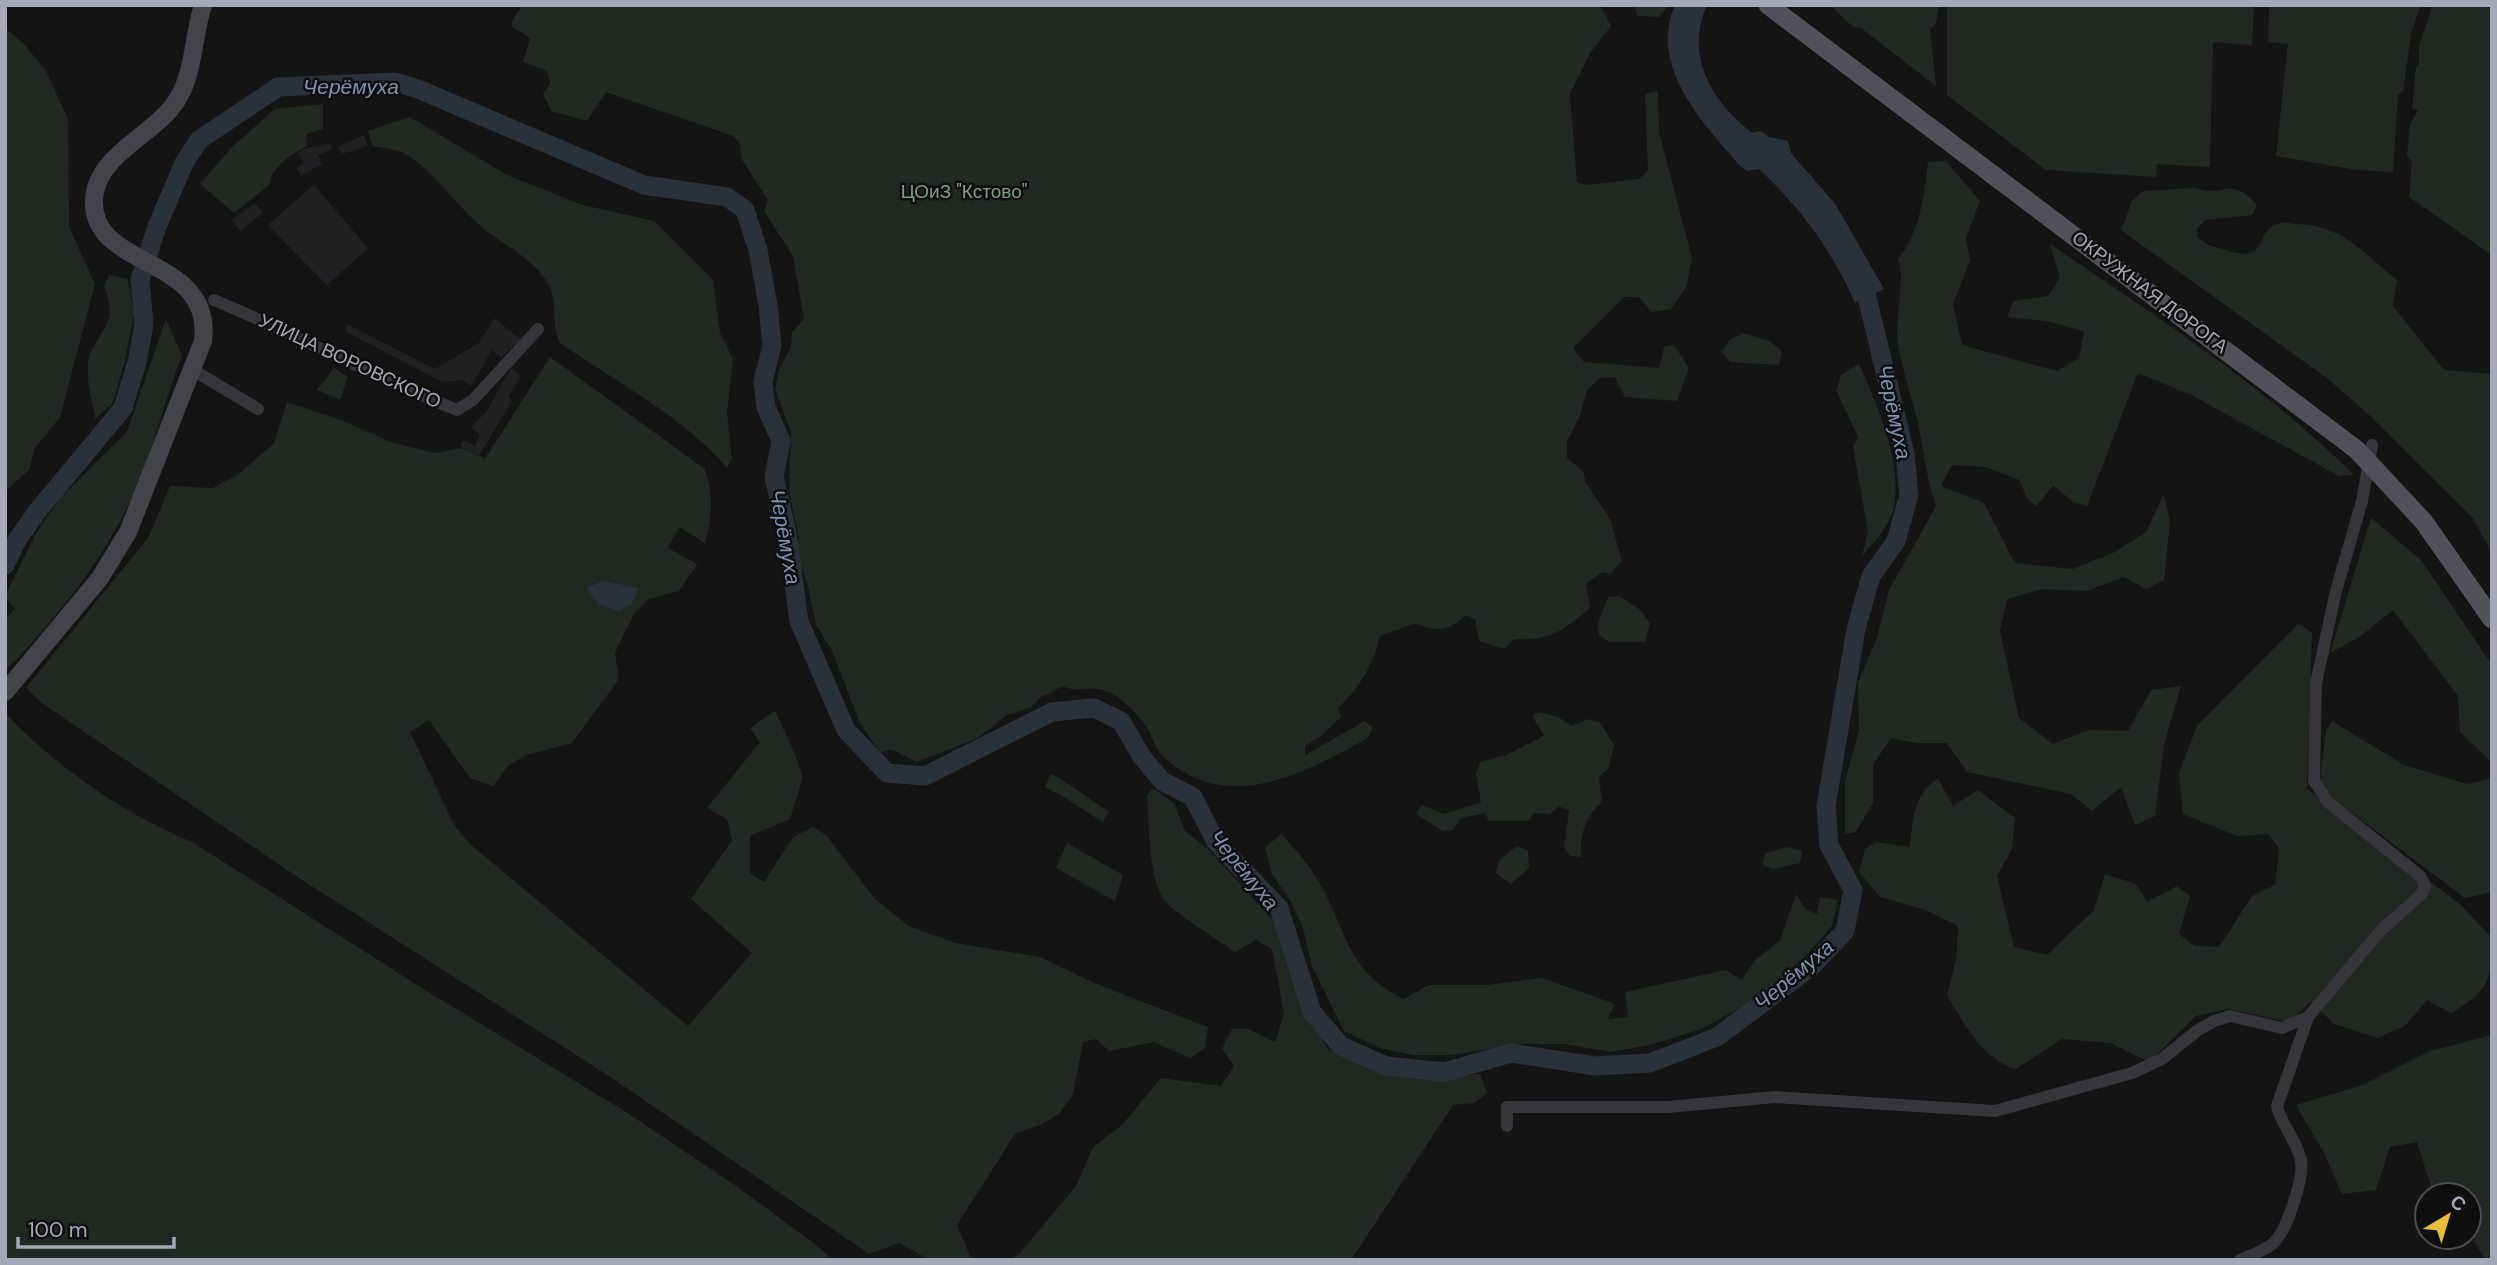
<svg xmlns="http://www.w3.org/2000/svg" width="2497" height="1265" font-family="'DM Sans',sans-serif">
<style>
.built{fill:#202022}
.green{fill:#202821}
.water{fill:#2b3138}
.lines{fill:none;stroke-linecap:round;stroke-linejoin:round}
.river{stroke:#2b3138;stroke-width:19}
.minor{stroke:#35353a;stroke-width:12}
.secondary{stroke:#43444a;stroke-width:18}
.primary{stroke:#515259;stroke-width:19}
.labels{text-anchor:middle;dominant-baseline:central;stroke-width:5;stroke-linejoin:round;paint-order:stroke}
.park-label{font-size:19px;fill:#7e9e84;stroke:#0f0f10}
.street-label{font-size:19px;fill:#a6a9b5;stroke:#0f0f10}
.water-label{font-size:21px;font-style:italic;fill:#7f93ae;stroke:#0f0f10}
</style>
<rect width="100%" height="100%" fill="#141415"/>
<!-- built -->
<g class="built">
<path d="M364,135L368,146L342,154L338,147Z"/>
<path d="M331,143L332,150L318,155L322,164L301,176L297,168L304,163L298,153L307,148Z"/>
<path d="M314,185L368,248L327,285L268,225Z"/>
<path d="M255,203L263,213L240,231L232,220Z"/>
<path d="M495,318L521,340L501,357L492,350L471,386L463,380L442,382L345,331L347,324L435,369L479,343Z"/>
<path d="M511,368L521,376L508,397L512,401L479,456L460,446L464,440L475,446L480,434L471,427L486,412Z"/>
</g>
<!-- green -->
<g class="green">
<path d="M522,5H1600L1611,26L1590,53L1570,94L1577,182L1585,185L1639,179L1648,170L1645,94L1658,91L1659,132L1692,258L1687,286L1671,309L1651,312L1639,297H1624L1573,348L1584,362L1659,368L1664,347L1674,345L1689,368L1677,401L1625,397L1615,377L1600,378L1587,390L1580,415L1567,442V458L1583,471L1586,483L1610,519L1622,561L1610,574L1602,572L1586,584L1590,608C1564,630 1550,641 1515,639L1504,649L1479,641L1475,619L1466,615C1450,631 1436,633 1416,623L1380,636C1374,664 1359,689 1338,708L1341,717L1320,737L1305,746V755L1365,721L1373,728L1368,738C1306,772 1226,817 1163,756C1155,749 1153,737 1147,728C1139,715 1123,699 1109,692C1093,684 1078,694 1063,686L1041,697L1030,708L1007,715L976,739L917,762L890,749L880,753L860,723L832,651L816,625L807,581L796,555L799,538L789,492L791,432L775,389L779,370L791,347L792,332L804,319L793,256L764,211L768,200L741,158L740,144L733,136L606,92L587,121L551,111L543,94L550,83L547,71L523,62L530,38L512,27V21Z"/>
<path d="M1634,5H1669L1659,17L1638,16Z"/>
<path d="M1830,5H1939L1936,23L1930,29L1936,86L1861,28L1853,27Z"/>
<path d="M1947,5H2254L2252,45L2213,42L2210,167L2157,164L2156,177L2046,170L1947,95Z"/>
<path d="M2269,5H2421L2411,33L2403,92L2398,94L2393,172L2356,170L2276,156L2288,44L2268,42Z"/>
<path d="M2433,5H2492V255L2409,197L2412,162L2407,155L2410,125L2418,110L2412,108L2416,68L2419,64V45Z"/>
<path d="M5,28L24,44L46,71L68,119L69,227L95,284L60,417L35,448L29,470L5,491Z"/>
<path d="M323,104V129L306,134L307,146C290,156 273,165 269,185L234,213L200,184L232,147L275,109Z"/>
<path d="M410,117L507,175L583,205L654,221L713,280L720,333L733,359L727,412L732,459L727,468C688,420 612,379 560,343C550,322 559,301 547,282C531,255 496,242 474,220C452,199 434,173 409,156C398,149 385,148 373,146L368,131Z"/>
<path d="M1946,161L1980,201L1966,238L1970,260L1953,304L1962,345L2057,371L2079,358L2084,331L2046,321L2007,317L2014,301L2048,296L2060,278L2050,244C2155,315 2264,386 2354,475L2339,476L2191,395L2138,373L2087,506L2074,502L2053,486L2036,506L2028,500L2019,480L1986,467L1952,465L1941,486L1984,503L2015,563L2073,569L2115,552L2146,532L2164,494L2170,522L2164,580L2146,589L2123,577L2087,591L2042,589L2007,599L2000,631L2019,718L2053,744L2088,730L2128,731L2151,690L2181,686L2164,745L2155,816L2135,825L2121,787L2092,811L2071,794L1967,772L1947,743H1917L1891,738L1873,765V803L1856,832L1845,834V782L1859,731L1858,682L1876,641L1889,590L1936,506C1926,478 1924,451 1918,423C1912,397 1902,370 1898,344C1894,319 1906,279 1898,259C1920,233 1924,196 1928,162Z"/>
<path d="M2195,188C2224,199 2230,174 2257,205L2252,215L2205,220L2197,229V237C2205,245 2215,247 2226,250C2272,265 2251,231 2280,223C2285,222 2292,224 2297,224C2344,226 2362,252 2397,280L2393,306L2444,370L2492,374V553L2472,517L2368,414L2328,379L2121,230L2132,201L2143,191Z"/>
<path d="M109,275L128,279L134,314L125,360L113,403L95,419C93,403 87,385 88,369C88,334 123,331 104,286Z"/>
<path d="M166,319L182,355C165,398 155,444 137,486C106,558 59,616 5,671V620L15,609L5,596L35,535L60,498L127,432Z"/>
<path d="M1743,333L1769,341L1782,351L1779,365L1730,362L1722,352L1729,340Z"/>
<path d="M550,357L705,469C714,496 712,516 705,543L679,527L668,548L697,564L679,591L649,599L635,612L615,653L619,679L572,743L526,755L508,766L493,786L470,778L429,720L410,732L454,825L470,844L688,1026L752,953L691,899L732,840L727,819L707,808L760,742L750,728L775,711L794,752L803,777L790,819L750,836V873L764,882L793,837L813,827L826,835L875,899L909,926L955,943L1040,957L1099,985L1208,1027L1205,1048L1190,1058L1154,1042L1109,1051L1096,1039L1083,1042L1073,1094L1059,1114L1042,1124L1015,1134L957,1225L970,1256L977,1260H930L899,1243L869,1254L609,1076L299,878L42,703L26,688L148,538L170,486L213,488L239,474L274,443L287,402L341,420L391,442L435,453L462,448L485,459Z"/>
<path d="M1859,364C1877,405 1902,460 1894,506C1891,525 1874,542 1862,556L1868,532L1853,447L1858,437L1836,390L1841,375Z"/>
<path d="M334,368L348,377L340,400L317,390Z"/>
<path d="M2371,518L2421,560L2492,665V763L2460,732L2458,696L2393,610L2358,638L2330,653Z"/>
<path d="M1619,596L1639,609L1650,623L1645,642H1609L1599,635L1597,626L1608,597Z"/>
<path d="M2298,624L2312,632L2307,789L2461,905L2492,938C2492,981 2488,992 2451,1013L2427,1000L2405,1026L2377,1038L2334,1024L2311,1001L2289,1022L2228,1009L2196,1016L2149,1062L2110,1043L2062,1039L2016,1069C1983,1060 1963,1023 1947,995L1956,960L1958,926L1926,910L1880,897L1859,872L1865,849L1876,842L1910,847C1913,818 1913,796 1938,778L1953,806L1978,790L2015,818L2012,849L1997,876L2014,947L2047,955L2094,910L2105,874L2136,884L2147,902L2177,886L2190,896L2179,934L2195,946L2219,947L2252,896L2275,885L2279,849L2269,834L2237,836L2183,814L2179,773L2197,726Z"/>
<path d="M1538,712L1558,717L1572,726L1589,719L1600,723L1614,745L1608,769L1599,777L1602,802C1586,815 1579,836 1581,857L1570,856L1564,847L1569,811L1559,806L1550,814L1534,813L1528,821H1489L1485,813L1461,818L1453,830L1443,831L1416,814L1422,805L1444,814L1481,802L1476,774L1480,762L1506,755L1544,736L1532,716Z"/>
<path d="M5,713C56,767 124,814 192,842L430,993L626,1112L739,1188L820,1248L832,1260H5Z"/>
<path d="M2332,721L2404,765L2467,784L2492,778V892L2465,898L2319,788L2326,731Z"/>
<path d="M1051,774C1073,785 1088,799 1109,811L1103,822C1082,810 1067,797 1045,787Z"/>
<path d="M1153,788L1174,803L1185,831L1210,851L1272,919L1283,938L1304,1008L1328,1049L1359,1063L1416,1075L1453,1077L1480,1074L1487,1093L1474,1103L1453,1105L1351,1260H1009L1020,1253L1076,1186L1093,1147L1122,1125L1161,1078L1221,1086L1234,1066L1222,1049L1232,1029H1248L1275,1042L1284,1014L1272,949L1256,940L1235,952C1221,942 1172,911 1165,901C1148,879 1149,823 1147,795Z"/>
<path d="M1282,834C1294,849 1310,865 1319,882C1348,932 1345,969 1403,999L1429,985H1487L1542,978L1615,1004L1608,1019L1628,1017L1625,992L1726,970L1742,980L1755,960L1780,941L1796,894L1805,909L1817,914L1820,897L1838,900L1832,926L1806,956L1751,1002L1701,1029L1654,1044L1611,1052L1565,1044H1521L1452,1055H1413L1380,1048L1344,1031L1312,966L1303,928L1290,900L1272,874L1265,847Z"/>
<path d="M1067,843L1123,875L1115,901L1056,868Z"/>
<path d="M1517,846L1528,851L1529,868L1511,884L1495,873L1501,858Z"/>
<path d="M1787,847L1802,851L1800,863L1773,869L1762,865L1766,853Z"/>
<path d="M2492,1035V1260H2485L2469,1232V1195H2437L2431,1187L2417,1142L2390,1147L2376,1190L2342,1194L2324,1153L2296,1105L2363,1085L2430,1051Z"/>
</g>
<!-- water -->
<g class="water">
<path d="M1675,5H1707C1684,56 1712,102 1752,133L1761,131L1769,137L1788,141L1791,153L1836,205L1884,289L1855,303C1832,250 1800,207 1759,169L1747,171L1740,166C1703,123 1648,67 1675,5Z"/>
<path d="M603,581L638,588L632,604L619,611L599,604L586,588Z"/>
</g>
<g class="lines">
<!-- river -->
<path class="river" d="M5,565L17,540L39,509L123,408L137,362L144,324L140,280L156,229L184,163L199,140L278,87L395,82L418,89L644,185L727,197L745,210L758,250L768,305L772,346L763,381L766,407L781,441L774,477L787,533L799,621L846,730L887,773L925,776L1052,712L1094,708L1121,721L1142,757L1162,781L1193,797L1216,842L1279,908L1312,1012L1341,1046L1386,1066L1445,1072L1511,1053L1595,1066L1650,1063L1717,1037L1812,966L1845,931L1853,890L1829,845L1826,806L1856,629L1871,576L1896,541L1909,495L1905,454L1867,297L1858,275"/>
<!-- minor -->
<g class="minor">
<path d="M214,300C296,334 374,377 457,410L473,400L538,329"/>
<path d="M193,370L258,409"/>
<path d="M1507,1126V1107H1668L1775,1097L1995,1111L2132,1073L2162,1059L2198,1030L2214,1021L2230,1016L2282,1028L2308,1017"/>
<path d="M2240,1260C2252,1254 2269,1250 2277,1239C2288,1225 2304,1178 2301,1161C2298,1142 2281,1125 2277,1106L2308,1017L2382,929L2421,895L2425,886L2420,876L2328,802L2314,781L2316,683L2336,591L2362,501L2372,445"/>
</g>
<!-- secondary -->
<path class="secondary" d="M5,692L100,578L128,532L203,341C214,254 90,271 94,199C97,156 149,137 172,107C195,79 192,38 203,5"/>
<!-- primary -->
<path class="primary" d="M1768,5L2357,450L2424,522L2492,619"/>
</g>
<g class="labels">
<!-- park labels -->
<g class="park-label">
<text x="964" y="191">ЦОиЗ "Кстово"</text>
</g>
<!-- street labels -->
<g class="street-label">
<text transform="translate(2150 292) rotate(37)">ОКРУЖНАЯ ДОРОГА</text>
<text transform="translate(350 361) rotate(25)">УЛИЦА ВОРОВСКОГО</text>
</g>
<!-- water labels -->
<g class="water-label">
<text x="351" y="87">Черёмуха</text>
<text transform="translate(1894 412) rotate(78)">Черёмуха</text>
<text transform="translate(785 537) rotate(80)">Черёмуха</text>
<text transform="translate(1244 870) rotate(51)">Черёмуха</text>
<text transform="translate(1794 975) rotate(-40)">Черёмуха</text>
</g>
</g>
<!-- border -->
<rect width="2497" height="1265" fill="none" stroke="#a6a9b5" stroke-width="14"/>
<!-- north arrow -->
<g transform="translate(2448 1216) rotate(38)"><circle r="33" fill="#0f0f10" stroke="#4b4d52" stroke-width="2"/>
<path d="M0-5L12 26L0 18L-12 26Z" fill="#e5be3b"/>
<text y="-10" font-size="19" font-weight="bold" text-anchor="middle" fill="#a6a9b5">С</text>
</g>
<!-- scale -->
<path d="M18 1237v10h156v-10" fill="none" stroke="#a6a9b5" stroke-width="3.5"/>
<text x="28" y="1237" font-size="21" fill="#a6a9b5" stroke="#0f0f10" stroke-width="5" paint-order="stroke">100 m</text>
</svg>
